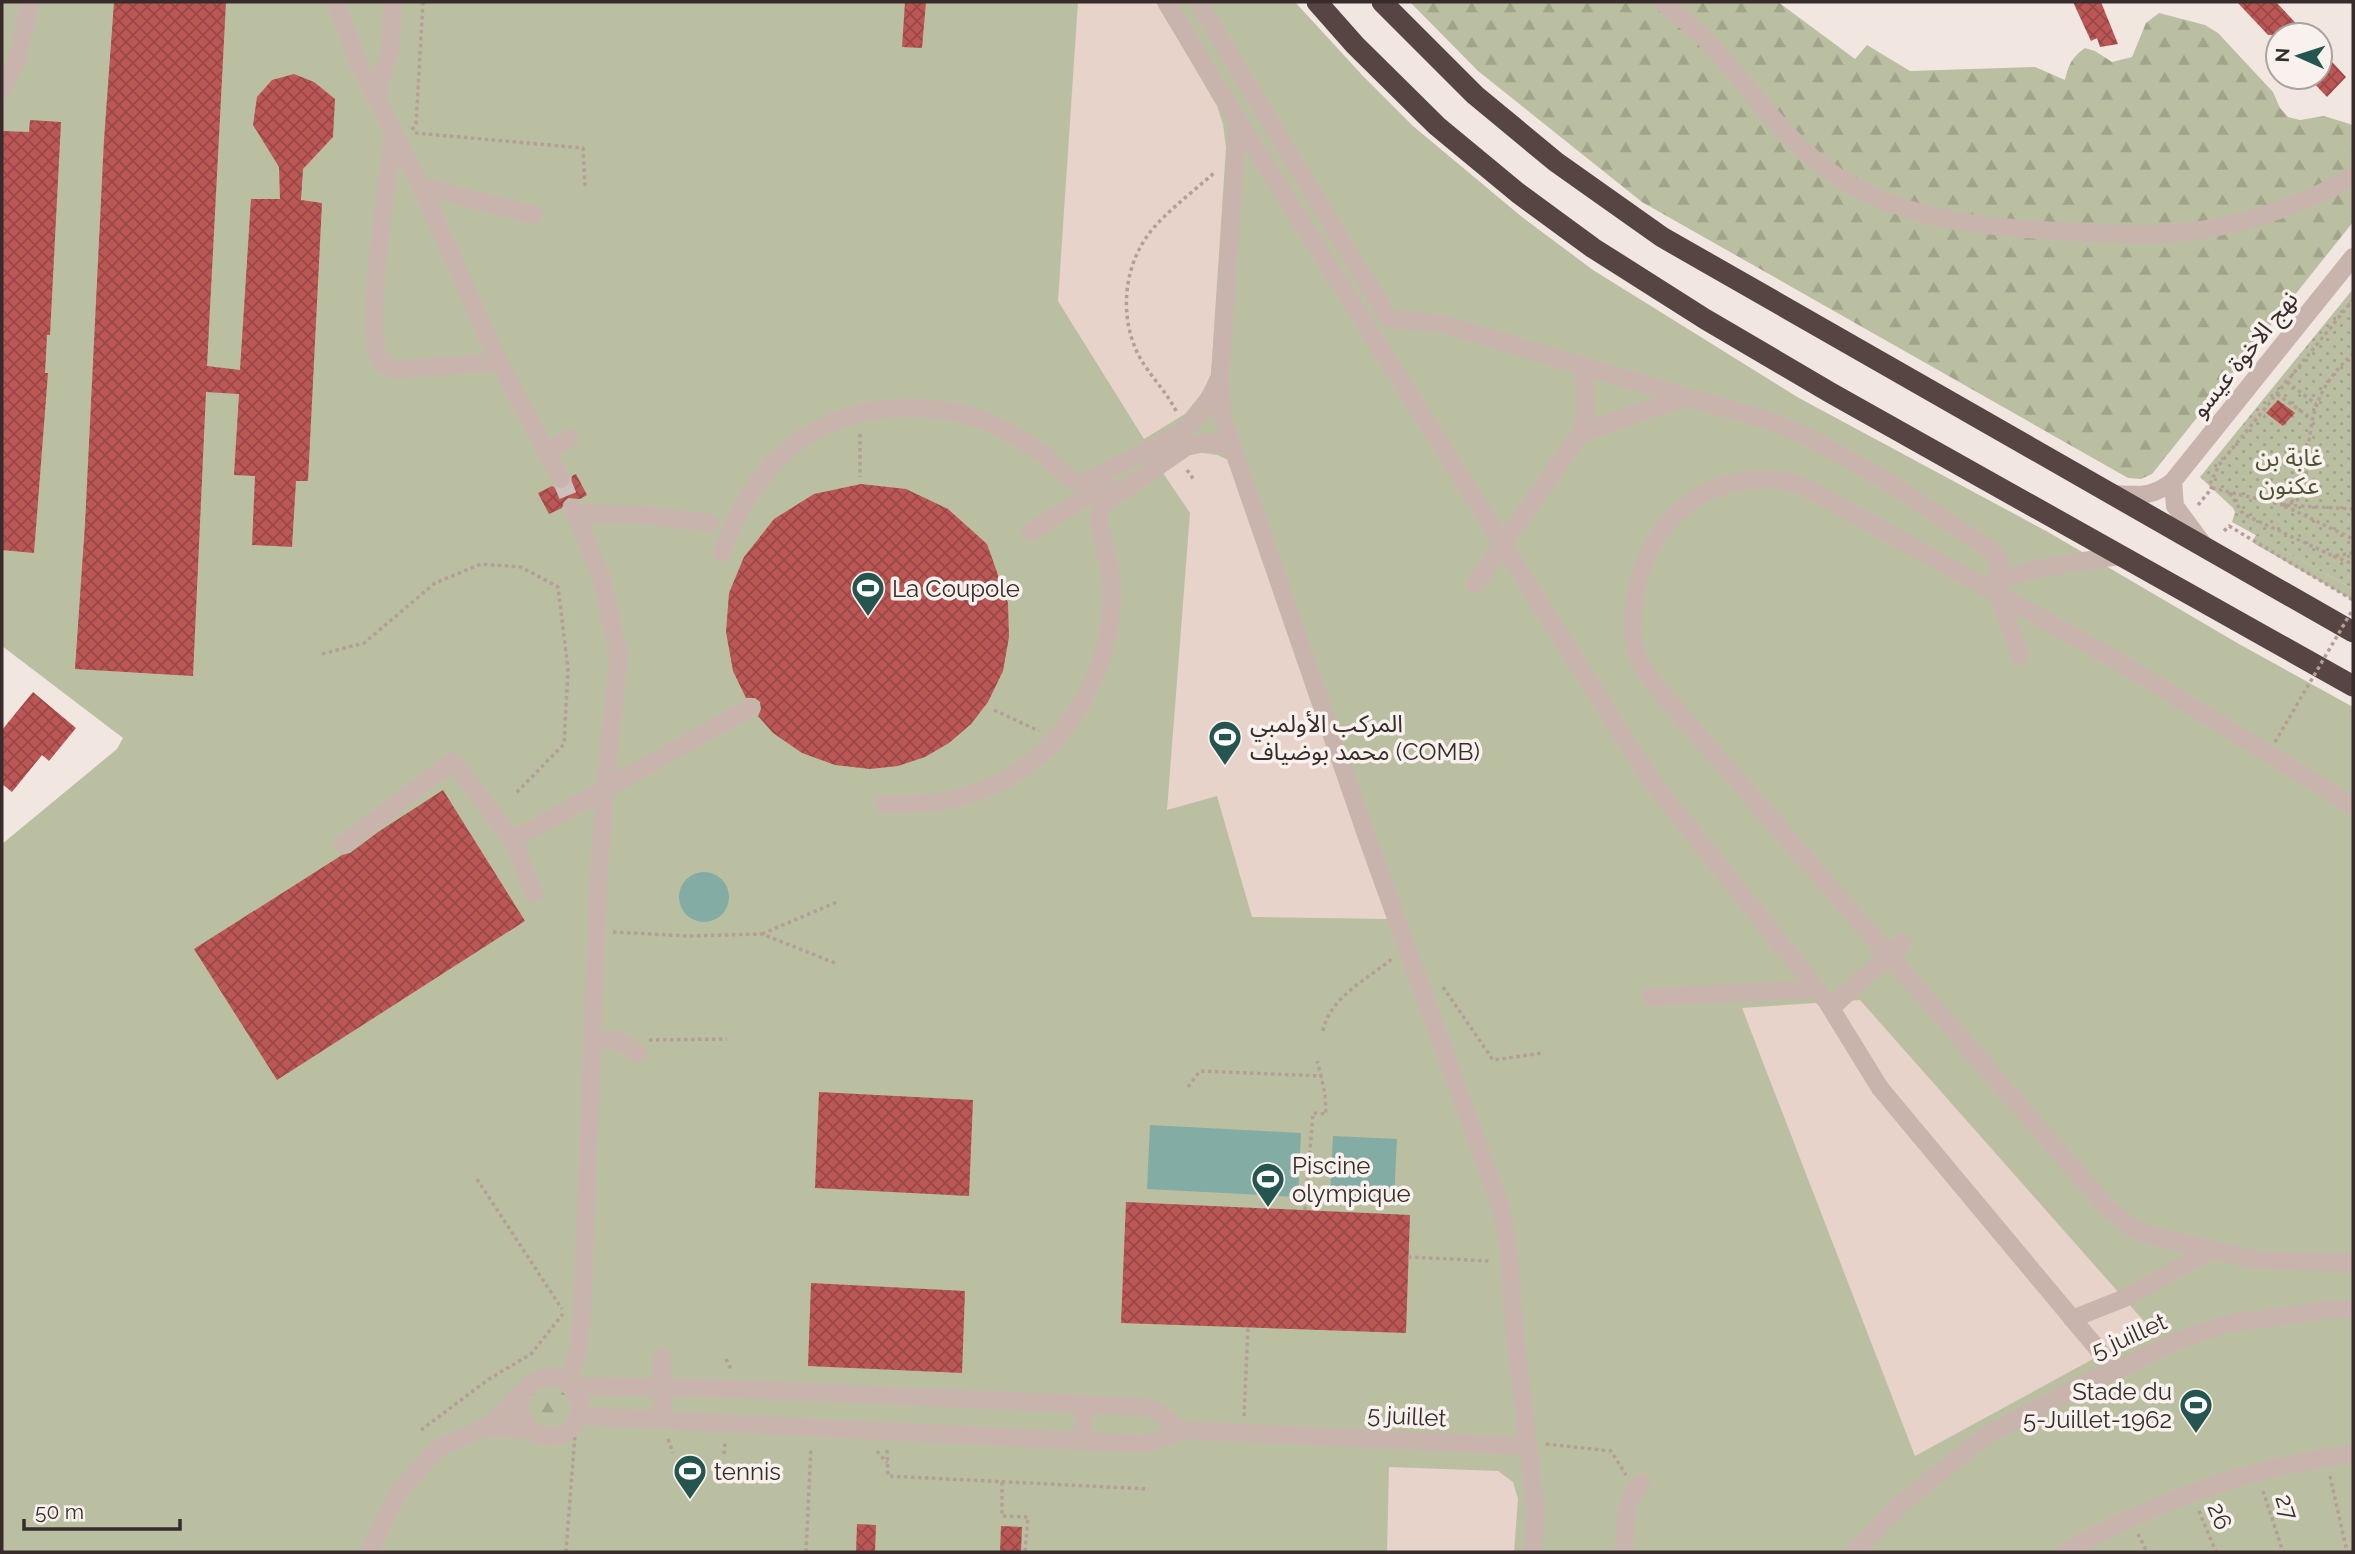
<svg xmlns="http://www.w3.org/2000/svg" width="2355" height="1554" font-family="Raleway,'Noto Sans Arabic',sans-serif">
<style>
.grass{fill:#bbbfa1}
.forest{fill:url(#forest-firs)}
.park{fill:url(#park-dots)}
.plaza{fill:#e7d3c9}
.water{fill:#82aca4}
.building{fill:url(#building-cross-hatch)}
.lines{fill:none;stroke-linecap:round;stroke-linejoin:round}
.minor-tunnel{stroke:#ccc1bc;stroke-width:18;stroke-dasharray:18 9;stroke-linecap:butt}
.path{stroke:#b49e97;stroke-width:3.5;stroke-dasharray:3.5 3.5;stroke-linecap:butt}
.minor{stroke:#c8b4ad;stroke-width:18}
.highway{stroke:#574543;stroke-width:21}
.path-bridge{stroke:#b49e97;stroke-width:3.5;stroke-dasharray:3.5 3.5;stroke-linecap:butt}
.minor-bridge{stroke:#c8b4ad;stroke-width:18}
.labels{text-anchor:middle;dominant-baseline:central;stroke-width:7;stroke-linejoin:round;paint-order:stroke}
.street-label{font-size:24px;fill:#372c2b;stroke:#f9f1ed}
.park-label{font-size:24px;fill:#4e5431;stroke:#f9f1ed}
.poi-label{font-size:24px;fill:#372c2b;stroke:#f9f1ed;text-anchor:start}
</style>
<defs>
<pattern id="forest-firs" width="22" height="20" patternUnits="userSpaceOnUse" patternTransform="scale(1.75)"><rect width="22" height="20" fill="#bbbfa1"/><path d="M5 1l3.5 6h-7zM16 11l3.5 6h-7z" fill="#a1a48b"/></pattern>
<pattern id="park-dots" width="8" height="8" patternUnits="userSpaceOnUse" patternTransform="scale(1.75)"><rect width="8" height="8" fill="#bbbfa1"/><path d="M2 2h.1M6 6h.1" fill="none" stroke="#a1a48b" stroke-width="1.8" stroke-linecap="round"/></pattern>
<pattern id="building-cross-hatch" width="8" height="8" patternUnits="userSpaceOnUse" patternTransform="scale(1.75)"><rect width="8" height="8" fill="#bb5755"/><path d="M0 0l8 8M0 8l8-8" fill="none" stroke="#994847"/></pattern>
</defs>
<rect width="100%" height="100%" fill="#f1e6e0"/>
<!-- grass -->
<g class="grass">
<path d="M2,2H1295L1363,76L1413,126L1522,217L1593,270L1799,398L2048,532L2239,644L2353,707V1552H2V844L117,749L123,738L2,646Z"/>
<path d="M2256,535L2353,589V600L2255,544L2253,540Z"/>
</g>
<!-- forest -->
<g class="forest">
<path d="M1410,2H1778L1855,59L1867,45L1910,71L2035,67L2065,80C2068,65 2072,57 2085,48L2095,51L2112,62L2132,57L2146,23L2159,13L2205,25L2218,33L2273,92L2280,108L2288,117L2300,120L2324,116L2353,125V222L2152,474L2141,479L2128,478L1642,202L1478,71Z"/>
<circle cx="549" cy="1405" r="19"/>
</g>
<!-- park -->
<path class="park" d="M2353,289V589L2232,522L2235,512L2233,508L2200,477Z"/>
<!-- plaza -->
<g class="plaza">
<path d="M1078,2H1156L1217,106L1223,124L1226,148L1211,374L1202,393L1185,414L1144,439L1058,301Z"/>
<path d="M1197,452L1217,455L1228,460L1278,595L1390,919L1252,917L1217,796L1167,810L1190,513L1161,470L1186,455Z"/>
<path d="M1860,1000L2150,1328L1915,1456L1742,1008Z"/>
<path d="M1389,1467L1498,1471L1513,1482L1518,1499L1514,1552H1387Z"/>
</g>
<!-- water -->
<g class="water">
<circle cx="704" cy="897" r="25"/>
<path d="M1150,1125L1301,1133L1298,1197L1147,1189Z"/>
<path d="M1333,1136L1397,1139L1394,1199L1330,1195Z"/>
</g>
<!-- building -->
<g class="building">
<path d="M114,2H226L207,366L240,370L251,199H280L279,167L253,125L257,97L272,80L294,74L314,82L335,99L333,137L303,169L301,200L322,203L308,481H296L292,547L252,545L255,476L234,475L239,394L206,392L193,676L75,669L85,524L104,140Z"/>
<path d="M905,2H926L922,48L902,47Z"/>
<path d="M2073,2H2101L2118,44L2100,47L2097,38L2091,41Z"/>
<path d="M2237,2H2276L2307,35H2268Z"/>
<path d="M2320,49L2346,77L2327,97L2308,77H2320Z"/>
<path d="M30,120L61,122L50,335H47L45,373H48L34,553L2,550V131L29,132Z"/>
<path d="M2278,400L2295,413L2283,426L2266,413Z"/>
<path d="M576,474L587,495L580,499L568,498L564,502L562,508L549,514L538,493L552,486L560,490L566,489L571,484L572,476Z"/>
<path d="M861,484L906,489L948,509L987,544L1008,603L1009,637L1003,671L988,702L971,724L949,743L925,757L898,766L870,769L835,765L802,753L773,733L758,716L761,709L760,702L755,698H746L733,671L726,632L729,593L744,557L774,519L814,494Z"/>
<path d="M33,692L76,728L49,761L42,755L12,792L2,784V730Z"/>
<path d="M443,790L525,921L277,1080L194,949L342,855L350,853L378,832Z"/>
<path d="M819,1092L973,1100L969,1196L815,1188Z"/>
<path d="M1126,1202L1410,1215L1406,1333L1121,1323Z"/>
<path d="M811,1283L965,1291L962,1373L808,1366Z"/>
<path d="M857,1524L876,1525L875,1552H856Z"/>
<path d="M1001,1526L1022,1527L1021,1552H1000Z"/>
</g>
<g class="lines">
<!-- minor-tunnel -->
<path class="minor-tunnel" d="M561,479L573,508"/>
<!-- path -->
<g class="path">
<path d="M412,130L416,124L423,2"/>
<path d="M415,133L583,148L585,186"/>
<path d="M2287,382L2316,404"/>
<path d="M2277,394L2312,419"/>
<path d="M1176,411C1167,392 1148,374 1138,354C1117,311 1125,257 1158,223C1175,205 1196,189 1214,173"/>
<path d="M860,434V477"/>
<path d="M2289,461L2305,477"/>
<path d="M1187,470L1194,480"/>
<path d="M2212,488L2283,505L2353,509"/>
<path d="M2230,493L2243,514L2333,556"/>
<path d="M2198,505L2212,488L2209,486L2219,465L2353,300"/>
<path d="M2283,505L2295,502L2304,493C2311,434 2305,396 2353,354"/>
<path d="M2285,506L2353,539"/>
<path d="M2224,531L2229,526L2353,600"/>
<path d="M2353,553L2333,556L2353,564"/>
<path d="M322,654L364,643L435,583L481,564L521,567L558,587L568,669L564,744L516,793"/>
<path d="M994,710L1039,731"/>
<path d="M613,932L688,936L762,934L835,963"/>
<path d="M762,934L839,901"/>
<path d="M1443,987L1493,1060L1542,1053"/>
<path d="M1323,1031C1329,998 1367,979 1392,959"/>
<path d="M649,1040L727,1039"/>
<path d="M1188,1087L1200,1071L1321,1076L1317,1061"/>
<path d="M477,1179L562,1309"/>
<path d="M1305,1210L1313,1113L1326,1114L1325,1094L1321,1076"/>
<path d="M1408,1257L1490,1261"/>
<path d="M726,1359L731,1369"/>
<path d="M1244,1416L1248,1327"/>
<path d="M421,1430L489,1379L531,1354L563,1314"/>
<path d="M668,1439L673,1453"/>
<path d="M1546,1444L1611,1451L1626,1475"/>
<path d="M887,1450L888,1476L1149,1489"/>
<path d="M877,1451L887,1463"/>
<path d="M724,1454L725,1443"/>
<path d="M2330,1476L2347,1552"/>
<path d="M1002,1482V1516L1028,1517L1025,1552"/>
<path d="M2263,1491L2283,1552"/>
<path d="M2199,1511L2216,1552"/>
<path d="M2138,1534L2147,1552"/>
<path d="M566,1552L575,1434"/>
<path d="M806,1552L811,1447"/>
</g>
<!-- minor -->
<g class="minor">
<path d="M336,2L358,62L418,180L499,362L561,479"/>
<path d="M1166,2L1238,121L1488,520"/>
<path d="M1198,2L1389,319L1443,324L1690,398"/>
<path d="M1662,2C1681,17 1701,33 1717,52C1755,95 1789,145 1838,177C1908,223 1996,228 2078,232C2116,234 2156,236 2194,231C2247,224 2307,203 2353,176"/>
<path d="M2,90L17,60L30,2"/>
<path d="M376,99L390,50L393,2"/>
<path d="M1238,121L1220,376L1222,417L1369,843L1500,1205L1508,1244L1515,1335L1528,1446"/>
<path d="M394,134C388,173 363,332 380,359C382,363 388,367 392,370L499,362"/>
<path d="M420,186L534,215"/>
<path d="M1580,434C1589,412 1587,387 1580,364"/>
<path d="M547,454L569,438"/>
<path d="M2173,481L2175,506L2203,544"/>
<path d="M2114,494C2139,495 2152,498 2173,481L2353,257"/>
<path d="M575,513L644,515L710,523"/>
<path d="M1030,532L1107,484"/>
<path d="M722,553C752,467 810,409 905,408C935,408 967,412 994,425C1012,433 1028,443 1044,455C1056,464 1067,481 1082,484L1180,433L1201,413L1218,382"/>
<path d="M1513,561L1652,782L1827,1002L1880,1088L2116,1371"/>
<path d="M1998,580C2038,567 2080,561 2121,556"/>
<path d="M1475,584L1580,434L1649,409L1690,398L1771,421L1810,438L1890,483L1993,552L1999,560L1997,592L2020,656"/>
<path d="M884,804C909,804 933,804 958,798C1050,776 1108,689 1112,598C1112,585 1110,569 1107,556C1104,539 1094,522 1102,505L1186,447L1208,442L1230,445"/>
<path d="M2353,806L2118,661L1802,485C1717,462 1649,513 1635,597C1632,617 1631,642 1640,661C1643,669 1649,676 1654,684L2106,1206L2128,1225L2145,1234L2256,1260L2353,1263"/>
<path d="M343,844L453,761L513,840"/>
<path d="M534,894L513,840L750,708"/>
<path d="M1651,997L1816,989"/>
<path d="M1831,1008L1868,974"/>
<path d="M593,1040H619L638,1054"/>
<path d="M2072,1319L2125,1298L2213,1249"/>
<path d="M662,1357V1420"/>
<circle cx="550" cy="1407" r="30"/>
<path d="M568,1383L578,1350L582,1317L598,889L605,787L619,655L601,577L573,508"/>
<path d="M571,1386L742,1389L1146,1407C1160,1412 1168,1418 1178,1430"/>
<path d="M579,1416L1142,1444L1167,1437L1178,1430"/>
<path d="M487,1427L531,1430"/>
<path d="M1178,1430L1528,1446L1536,1513L1533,1552"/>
<path d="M1082,1440L1085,1403"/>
<path d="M369,1552L398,1493L438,1448L487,1427L528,1387"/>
<path d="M1624,1552C1626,1528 1623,1499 1642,1483"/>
<path d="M1855,1552L1902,1503L1987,1435L2095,1378L2116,1371L2174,1342L2226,1324L2327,1310L2353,1309"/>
<path d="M2065,1552C2153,1502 2253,1466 2353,1454"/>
</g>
<!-- highway -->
<g class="highway">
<path d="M1317,2L1355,45L1437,126L1518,193L1593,248L1705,319L1831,393L2353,686"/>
<path d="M1382,2L1475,95L1556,162L1662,237L2353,632"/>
</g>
<!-- path-bridge -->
<path class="path-bridge" d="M2275,742L2353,609"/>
<!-- minor-bridge -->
<g class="minor-bridge">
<path d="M1488,520L1513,561"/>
<path d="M1868,974L1902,943"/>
</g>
</g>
<!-- icons -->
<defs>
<symbol id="stadium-pin" viewBox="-11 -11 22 30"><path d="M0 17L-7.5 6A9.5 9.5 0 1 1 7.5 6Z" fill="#24554e" stroke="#f9f1ed"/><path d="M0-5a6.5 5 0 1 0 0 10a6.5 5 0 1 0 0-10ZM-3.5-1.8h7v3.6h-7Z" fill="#fff"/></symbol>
</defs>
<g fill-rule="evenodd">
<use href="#stadium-pin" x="849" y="569" width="38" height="52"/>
<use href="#stadium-pin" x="1206" y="718" width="38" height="52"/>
<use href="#stadium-pin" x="1249" y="1160" width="38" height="52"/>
<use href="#stadium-pin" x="2177" y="1386" width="38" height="52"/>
<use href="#stadium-pin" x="671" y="1452" width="38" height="52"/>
</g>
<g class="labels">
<!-- street labels -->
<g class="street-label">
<text transform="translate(2244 354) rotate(-51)">نهج الاخوة عيسو</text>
<text transform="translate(2129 1336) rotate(-24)">5 juillet</text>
<text transform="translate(1407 1416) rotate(3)">5 juillet</text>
<text transform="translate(2287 1507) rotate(72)">27</text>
<text transform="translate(2220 1516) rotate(68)">26</text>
</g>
<!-- park labels -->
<g class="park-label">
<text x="2289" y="457">غابة بن<tspan x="2289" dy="28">عكنون</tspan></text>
</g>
<!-- poi labels -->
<g class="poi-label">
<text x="892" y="588">La Coupole</text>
<text x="1250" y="723">المركب الأولمبي<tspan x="1250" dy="28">محمد بوضياف (COMB)</tspan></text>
<text x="1292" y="1165">Piscine<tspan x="1292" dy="28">olympique</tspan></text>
<text x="2172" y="1391" text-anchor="end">Stade du<tspan x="2172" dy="28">5-Juillet-1962</tspan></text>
<text x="714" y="1471">tennis</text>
</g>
</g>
<!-- border -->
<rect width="2355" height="1554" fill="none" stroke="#372c2b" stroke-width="7"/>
<!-- north arrow -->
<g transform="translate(2299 56) rotate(273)"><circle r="33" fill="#f9f1ed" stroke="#aba29f" stroke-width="2"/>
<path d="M0-5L12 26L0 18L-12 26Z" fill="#24554e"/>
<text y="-10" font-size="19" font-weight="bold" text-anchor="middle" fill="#372c2b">N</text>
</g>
<!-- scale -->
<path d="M24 1519v10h156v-10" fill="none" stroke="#372c2b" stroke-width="3.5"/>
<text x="35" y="1519" font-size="21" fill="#372c2b" stroke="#f9f1ed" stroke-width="5" paint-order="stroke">50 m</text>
</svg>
